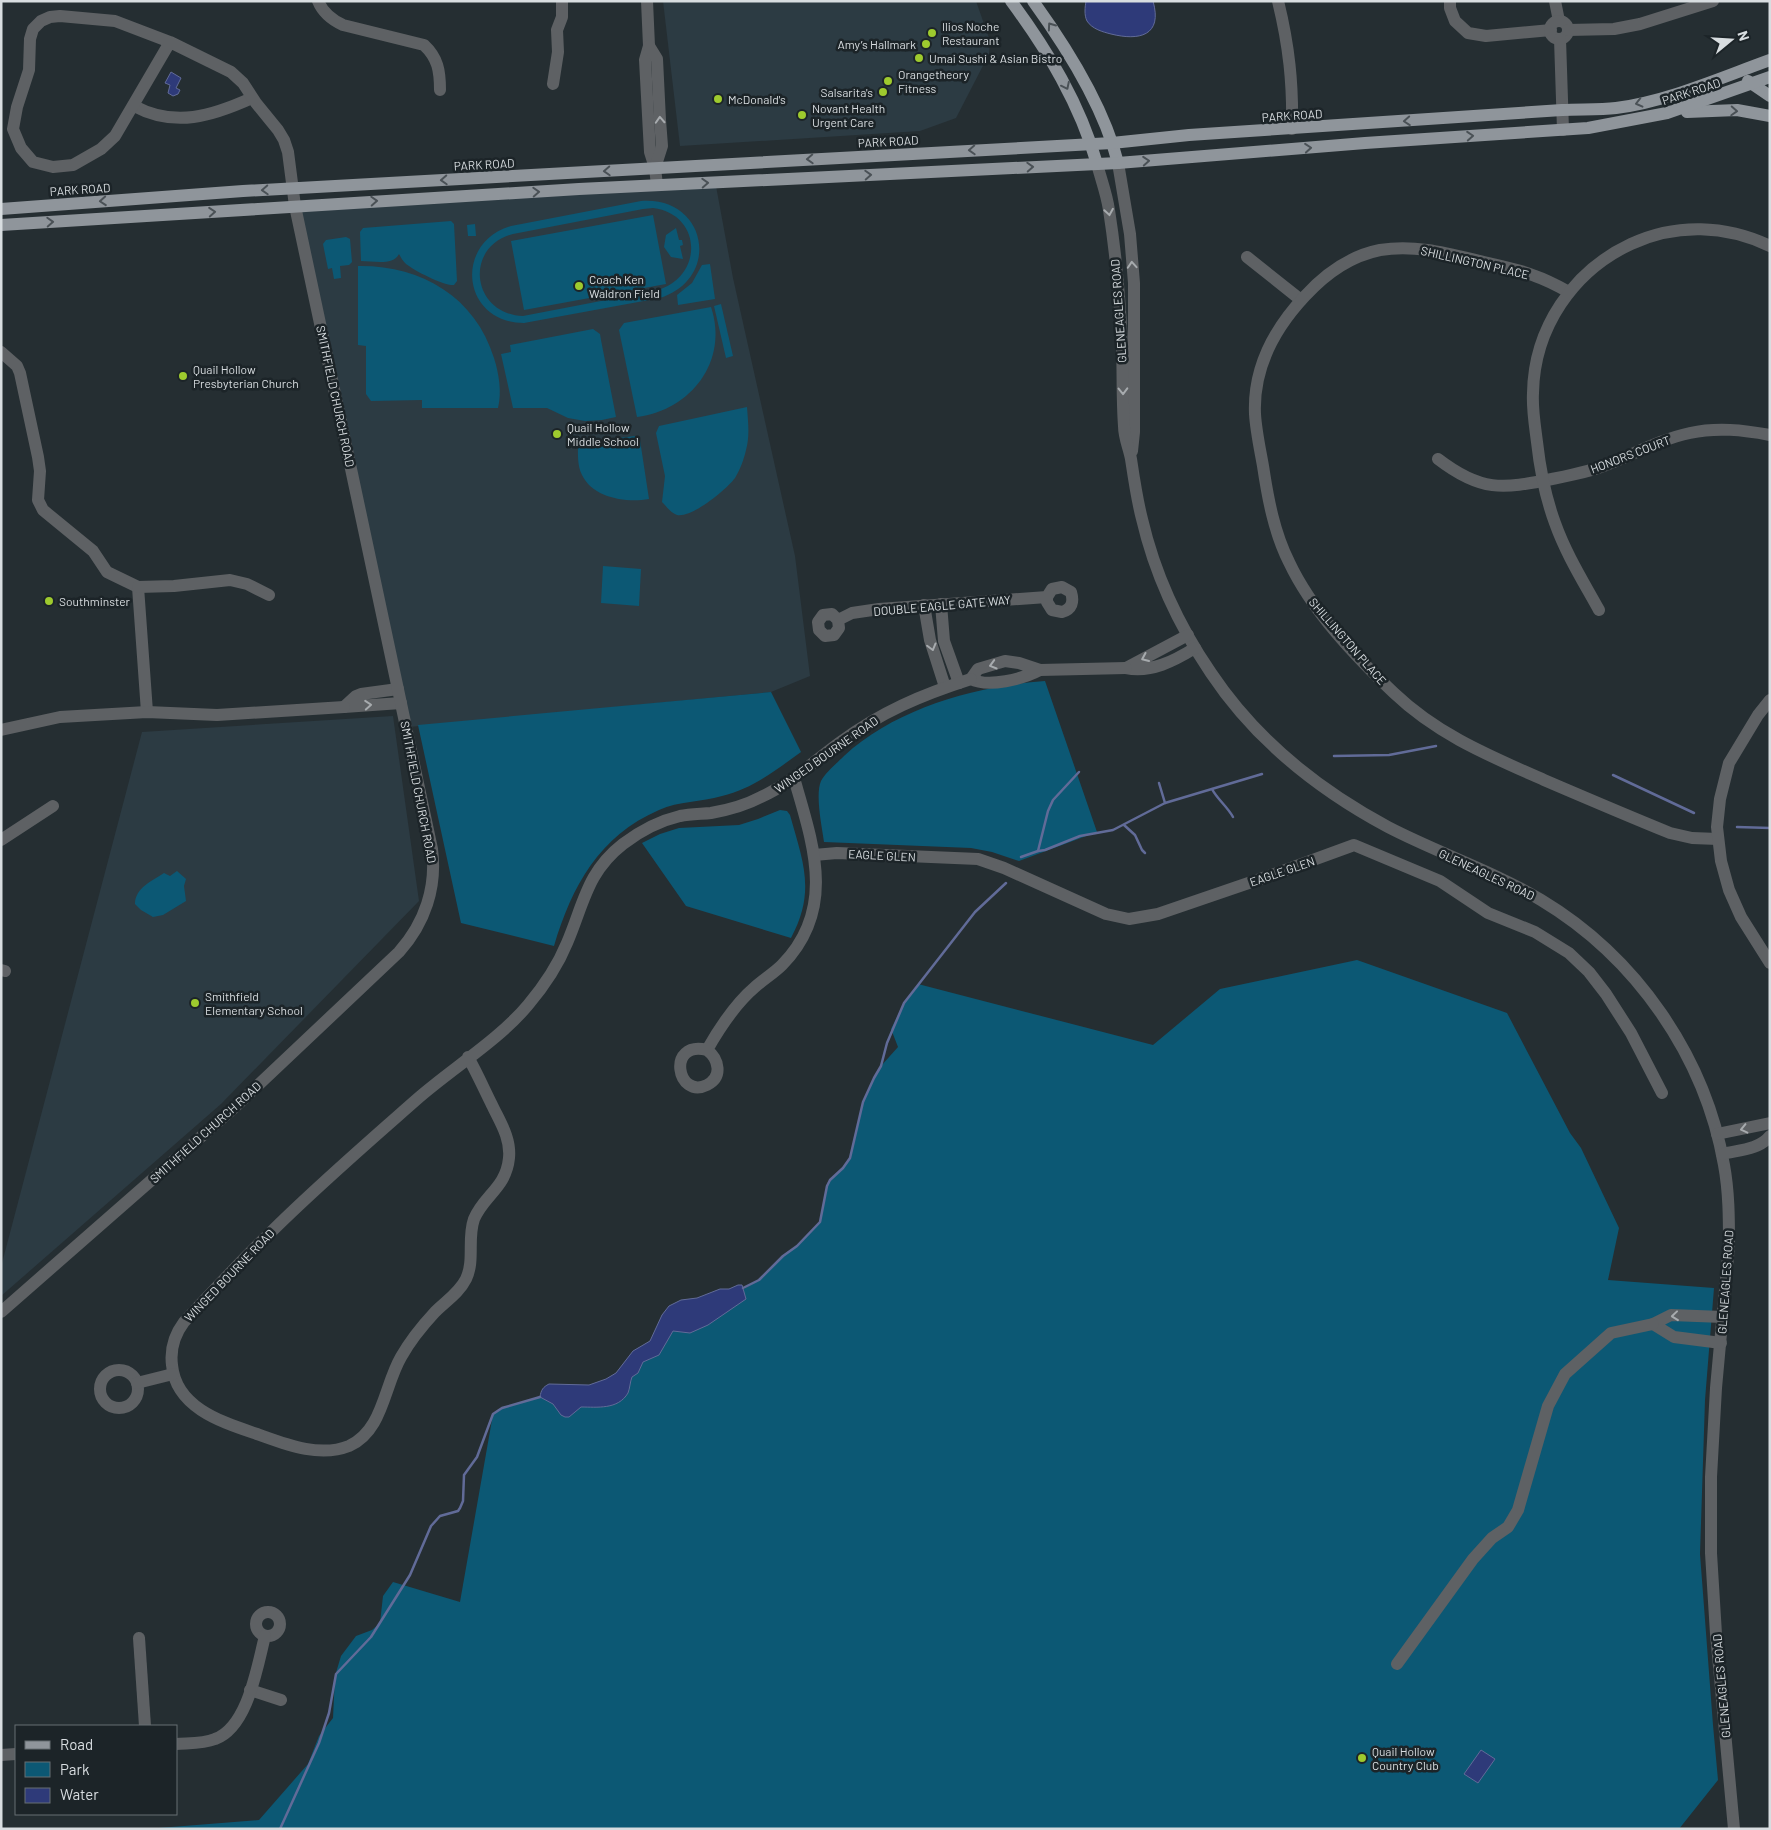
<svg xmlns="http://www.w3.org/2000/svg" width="1771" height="1830" font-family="Barlow,sans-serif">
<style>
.built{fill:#2c3b43}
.green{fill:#0c5874;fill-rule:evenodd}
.water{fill:#2e3a79;stroke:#616b98}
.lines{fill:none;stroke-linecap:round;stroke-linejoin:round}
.stream{stroke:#616b98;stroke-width:2.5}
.minor{stroke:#5e6164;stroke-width:12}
.major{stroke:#8f959b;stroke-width:12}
.oneway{stroke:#4a5156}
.oneway2{stroke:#a7abae}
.poi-dot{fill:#9eca2e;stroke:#1c2428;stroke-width:2}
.labels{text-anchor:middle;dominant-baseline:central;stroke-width:5;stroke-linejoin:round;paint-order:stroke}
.poi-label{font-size:12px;fill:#d8dde0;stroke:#1c2428;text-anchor:start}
.street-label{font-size:12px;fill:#d8dde0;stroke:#1c2428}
</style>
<rect width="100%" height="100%" fill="#252e32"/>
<!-- built -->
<g class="built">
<path d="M663,1H976L990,41L989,54L956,118L920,131L680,146Z"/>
<path d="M716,186L733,278L795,556L810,676L771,692L409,727L298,210Z"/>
<path d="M393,716L419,901L221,1104L1,1296V1267L142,732Z"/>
</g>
<!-- green -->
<g class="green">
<path d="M641,201C707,196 722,278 660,298L524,323C462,323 453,243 511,226ZM653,208C702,214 704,276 658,290L523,316C472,314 463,247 513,234L643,209Z"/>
<path d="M653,215L666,284L524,310L511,241Z"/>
<path d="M451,221L454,224L457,281L454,285C444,286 415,271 406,264C403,261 401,258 399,254C393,266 373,261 361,261L360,232L363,228Z"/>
<path d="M475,224L476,236H468L467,225Z"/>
<path d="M676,228L679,240H682L683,245L680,246L683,259L671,257L664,247L666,235Z"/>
<path d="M346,237L350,239L352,262L349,265L340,266L341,278L334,279L332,268L328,269L323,244L326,240Z"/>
<path d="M710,264L715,299L678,305L677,295L692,283L702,265Z"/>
<path d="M358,266C420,265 475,296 494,358C499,374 502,392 498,408H422V400L371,401L366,394V346L358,345Z"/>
<path d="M721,304L733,356L726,358L714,306Z"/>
<path d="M711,307C729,361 691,410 637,417L619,330L624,323Z"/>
<path d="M593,329L600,334L601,340L616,417L602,420L585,421L568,418L547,408H513L501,354L511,352L510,345Z"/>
<path d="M747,407C748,421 750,436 746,450C744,459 740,470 735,478C726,490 692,518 677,515C671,513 666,506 662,502L665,476L656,433L659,426Z"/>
<path d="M635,436L640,440L649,499C626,503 593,498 582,475C577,465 578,453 578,443Z"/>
<path d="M603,566L641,569L639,606L601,603Z"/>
<path d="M1045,681L1097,832L1019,861L992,852L971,848L824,842C822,827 815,795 821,781C826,772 837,763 844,756C896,708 976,686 1045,681Z"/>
<path d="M771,692L801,752C776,770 752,789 722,796C701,802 679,801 659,810C599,836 572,886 554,946L461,923L418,725Z"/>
<path d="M780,810L787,811L790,815C803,862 816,891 791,938L686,906L642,843L660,834L679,828L739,825L758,819Z"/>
<path d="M177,871L186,879L184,886L186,901L163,915L153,917L141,910L135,904C135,888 152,881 164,873L170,876Z"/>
<path d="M1357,960L1507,1013L1570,1133L1581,1148L1619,1228L1608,1280L1714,1288L1705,1400L1700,1554L1713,1725L1718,1780L1679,1829H146L259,1820L308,1764L319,1736L333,1718L335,1676L341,1656L356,1636L372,1630L380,1623L383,1596L393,1582L460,1602L493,1414L505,1407L540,1397L550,1388L601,1391L660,1338L759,1280L783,1256L797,1246L820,1222L827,1186L830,1180L843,1168L850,1158L863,1102L874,1078L881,1066L898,1047L891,1029L904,1003L918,984L1153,1045L1220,989Z"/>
</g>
<!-- water -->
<g class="water">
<path d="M1086,1H1153C1163,36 1139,41 1111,34C1103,32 1092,29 1087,21C1084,15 1085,7 1086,1Z"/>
<path d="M171,72L181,78L176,88L180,90L178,94L173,96L168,93L170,85L165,83Z"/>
<path d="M738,1285H742L746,1299L708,1325L690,1333L673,1331L659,1355L643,1362L638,1373L632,1377C630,1382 630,1388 628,1393C618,1410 597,1407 581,1407L569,1417H565L561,1415L553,1404L540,1397C541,1390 543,1387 549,1384L589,1385L606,1379L616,1373L633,1351L650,1341L662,1315L669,1306L681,1300L697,1298L720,1289H729Z"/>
<path d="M1481,1750L1495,1759L1478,1783L1464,1774Z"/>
</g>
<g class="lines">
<!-- stream -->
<g class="stream">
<path d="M1334,756L1389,755L1436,746"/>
<path d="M1613,775L1694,813"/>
<path d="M1159,783L1165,803"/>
<path d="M1212,789C1217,799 1227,806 1233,817"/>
<path d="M1124,825L1135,835L1142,850L1145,853"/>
<path d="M1737,827L1770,828"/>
<path d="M1038,851L1048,811L1053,800L1079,772"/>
<path d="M1021,857L1038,851L1045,850L1080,836L1113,830L1165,803L1262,774"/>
<path d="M743,1288L759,1280L783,1256L797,1246L820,1222L827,1186L830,1180L843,1168L850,1158L863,1102L874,1078L881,1066L887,1043L904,1003L975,912L1006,883"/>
<path d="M280,1829L319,1743L329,1713L336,1674L371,1637L410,1575L431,1526L440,1516L458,1511L460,1508L463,1501L464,1475L477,1457L493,1414L502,1408L540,1397"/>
</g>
<!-- minor -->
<g class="minor">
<path d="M318,1C323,13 332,20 343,25L424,45C438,58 440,71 440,90"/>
<path d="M647,1L649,46L645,60L650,152L655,168L657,185"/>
<path d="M1278,1C1289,46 1293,83 1292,129"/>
<path d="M1450,1V8L1455,21L1468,33L1486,36L1551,30"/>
<path d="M1555,1L1559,21"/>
<circle cx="1559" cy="30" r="9"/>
<path d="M1568,30L1614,29L1640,24L1713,1"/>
<path d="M1560,39L1563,130"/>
<path d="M649,46L657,59L660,120L662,146L655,168"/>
<path d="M553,84L558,52L557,30L562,17V1"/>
<path d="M134,106C175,128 212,116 252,98"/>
<path d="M1118,163L1130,234L1134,283V432L1132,451"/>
<path d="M1097,164C1101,179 1107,195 1109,210C1116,255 1120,300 1122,345C1123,372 1122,399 1124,426C1124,438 1129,448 1131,459C1134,479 1137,500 1142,519C1155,575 1179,626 1211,673C1255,739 1319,790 1388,827C1438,853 1493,871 1541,900C1636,957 1705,1056 1724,1165C1729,1192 1729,1219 1729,1246L1716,1388L1711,1477V1553L1716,1634L1734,1829"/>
<path d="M1247,257L1301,300"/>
<path d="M1569,292C1558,286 1547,280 1535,276C1519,269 1501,266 1484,262C1450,254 1416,244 1380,250C1350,256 1326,273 1305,296C1275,328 1253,368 1255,414C1256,431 1260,449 1263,466C1268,499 1274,532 1289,562C1312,611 1355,656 1394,693C1438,735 1490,756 1544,780C1586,798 1628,816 1670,833L1692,838L1718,839"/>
<path d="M1,352L17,366L20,373L38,457L40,471L38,500L43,510L93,551L107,572L138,587L147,712"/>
<path d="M1438,459C1481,492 1502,489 1552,479C1572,475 1593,471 1611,463C1638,452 1662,439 1690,433C1717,427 1743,430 1770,435"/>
<path d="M138,587L174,586L230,580L247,584L269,595"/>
<path d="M941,604L944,641L959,683"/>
<path d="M924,605L930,640L945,687"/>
<path d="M1599,610C1583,581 1566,554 1555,523C1545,496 1540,469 1537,442C1535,426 1532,409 1533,393C1534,328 1573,271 1631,244C1676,223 1726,225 1770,246"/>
<path d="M838,620L832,614L823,615L818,622L819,630L825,636L834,635L839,628L838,620L852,613L879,609L1047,597V602L1052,610L1062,612C1072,609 1074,602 1071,592L1062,587L1052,589L1047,597"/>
<path d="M1188,635L1126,668C1151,673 1174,661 1195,648"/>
<path d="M1040,670C1023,679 988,688 971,679L978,669L1005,661L1019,663L1040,670L1126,668"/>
<path d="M398,689L361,694L356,696L344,707L401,703"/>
<path d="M1770,700L1758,715L1729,763L1720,799L1717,827L1721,861L1729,890L1741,917L1770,963"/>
<path d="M1,730L60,717L147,712L217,715L344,707"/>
<path d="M1,840L53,806"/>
<path d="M814,855L837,853L978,859L1004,868L1106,914L1129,919L1158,914L1269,876L1354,845L1440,881L1488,913L1535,932L1569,953L1589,972L1606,994L1631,1033L1662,1093"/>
<path d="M1,970L5,971"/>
<path d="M707,1050C719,1059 723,1077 707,1085C677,1100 666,1040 707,1050C720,1027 735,1004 755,987C764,979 774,973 782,965C837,909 813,844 794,778"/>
<path d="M468,1057C477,1073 484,1089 492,1105C500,1122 511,1138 509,1158C506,1188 484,1195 474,1219C467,1239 475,1260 466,1279C459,1293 446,1301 435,1312C422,1326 410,1341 401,1357C384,1386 383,1431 349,1446C319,1458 285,1444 257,1434C222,1422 176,1408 172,1365C170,1349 175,1334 184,1322C212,1292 239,1263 268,1235C315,1188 366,1144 416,1100C451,1069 499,1040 528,1005C544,986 558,965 567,943C584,903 587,872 623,844C640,831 659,821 680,816C690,814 701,814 711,813C728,810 746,805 761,797C790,784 813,762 839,743C881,712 921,695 971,679"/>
<path d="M1717,1134L1770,1123"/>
<path d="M1722,1154C1738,1150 1759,1150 1770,1136"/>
<path d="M1,1312L235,1107L399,952C425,923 437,887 432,849L295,206L288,152L284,140L278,130L256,103L243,83L231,72L170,42L115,21L60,16L50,17L41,21L33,29L30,39L29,70L17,107L13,129L21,148L33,162L53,167L73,165L101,149L115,136L170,42"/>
<path d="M1721,1343L1674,1337L1653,1324L1671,1315L1723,1317"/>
<circle cx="119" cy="1389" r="19"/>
<path d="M137,1383L173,1374"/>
<circle cx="268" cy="1624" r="12"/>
<path d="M139,1638L145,1726"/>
<path d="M1397,1664L1473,1559L1492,1538L1508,1527L1518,1510L1548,1406L1565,1374L1611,1333L1653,1324"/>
<path d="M250,1690L281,1700"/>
<path d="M176,1744C189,1743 203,1744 215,1739C248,1727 257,1667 265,1636"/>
<path d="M1,1755L16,1754"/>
</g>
<!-- major -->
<g class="major">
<path d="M1011,1C1048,51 1080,104 1097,164"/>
<path d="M1033,1C1067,48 1104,107 1118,163"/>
<path d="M1748,81L1770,96"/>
<path d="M1687,112L1737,110L1770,116"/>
<path d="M1,209L243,191L1112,143L1189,135L1562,110C1580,109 1599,110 1616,108C1669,101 1720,78 1770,60"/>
<path d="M1,225L579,189L1118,163L1365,143L1588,128L1667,113L1770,77"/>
</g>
</g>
<!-- one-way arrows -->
<defs><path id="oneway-chevron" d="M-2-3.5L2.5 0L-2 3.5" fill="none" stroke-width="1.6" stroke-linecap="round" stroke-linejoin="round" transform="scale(1.25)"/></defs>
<g class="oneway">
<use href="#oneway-chevron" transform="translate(1051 26) rotate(-125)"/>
<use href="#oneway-chevron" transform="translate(1066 86) rotate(64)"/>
<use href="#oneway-chevron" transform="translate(1639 103) rotate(166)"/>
<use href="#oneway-chevron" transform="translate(1734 111) rotate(3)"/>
<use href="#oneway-chevron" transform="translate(1407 121) rotate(176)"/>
<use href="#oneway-chevron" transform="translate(1470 136) rotate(-4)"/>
<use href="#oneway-chevron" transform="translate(1308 148) rotate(-5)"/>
<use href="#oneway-chevron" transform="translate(972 150) rotate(177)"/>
<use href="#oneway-chevron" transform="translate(810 159) rotate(177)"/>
<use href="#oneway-chevron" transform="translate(1146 161) rotate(-4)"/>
<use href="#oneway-chevron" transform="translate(1030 167) rotate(-3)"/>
<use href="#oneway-chevron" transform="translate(607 171) rotate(177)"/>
<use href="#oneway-chevron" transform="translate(868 175) rotate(-3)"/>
<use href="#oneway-chevron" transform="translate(444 180) rotate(177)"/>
<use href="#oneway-chevron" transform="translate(705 183) rotate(-3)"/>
<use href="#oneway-chevron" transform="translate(265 190) rotate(177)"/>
<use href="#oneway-chevron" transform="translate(536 192) rotate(-3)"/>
<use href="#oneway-chevron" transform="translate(103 201) rotate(176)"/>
<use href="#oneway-chevron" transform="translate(374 201) rotate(-3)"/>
<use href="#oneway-chevron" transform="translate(212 212) rotate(-4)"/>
<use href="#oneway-chevron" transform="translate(50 222) rotate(-3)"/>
</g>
<g class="oneway2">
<use href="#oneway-chevron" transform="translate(660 120) rotate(-93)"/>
<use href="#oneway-chevron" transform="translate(1109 212) rotate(81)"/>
<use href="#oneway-chevron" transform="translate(1132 265) rotate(-94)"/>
<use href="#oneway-chevron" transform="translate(1123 391) rotate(89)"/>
<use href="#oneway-chevron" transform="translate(932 647) rotate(75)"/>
<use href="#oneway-chevron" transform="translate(1145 658) rotate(156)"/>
<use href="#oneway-chevron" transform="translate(993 665) rotate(164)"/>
<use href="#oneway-chevron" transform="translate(368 705) rotate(-4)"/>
<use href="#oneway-chevron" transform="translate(1744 1129) rotate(167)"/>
<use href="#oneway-chevron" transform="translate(1675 1316) rotate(174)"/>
</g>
<!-- markers -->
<g class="poi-dot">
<circle cx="932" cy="33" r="5"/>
<circle cx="926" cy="44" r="5"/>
<circle cx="919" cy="58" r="5"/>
<circle cx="888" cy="81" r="5"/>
<circle cx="883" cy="92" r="5"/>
<circle cx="718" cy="99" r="5"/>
<circle cx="802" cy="115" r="5"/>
<circle cx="579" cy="286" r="5"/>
<circle cx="183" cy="376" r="5"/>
<circle cx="557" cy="434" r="5"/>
<circle cx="49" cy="601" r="5"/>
<circle cx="195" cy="1003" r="5"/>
<circle cx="1362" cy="1758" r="5"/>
</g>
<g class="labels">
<!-- poi labels -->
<g class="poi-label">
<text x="942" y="26">Ilios Noche<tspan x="942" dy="14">Restaurant</tspan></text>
<text x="916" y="44" text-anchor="end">Amy’s Hallmark</text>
<text x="929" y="58">Umai Sushi &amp; Asian Bistro</text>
<text x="898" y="74">Orangetheory<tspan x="898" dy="14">Fitness</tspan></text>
<text x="873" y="92" text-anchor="end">Salsarita's</text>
<text x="728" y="99">McDonald's</text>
<text x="812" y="108">Novant Health<tspan x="812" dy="14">Urgent Care</tspan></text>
<text x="589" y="279">Coach Ken<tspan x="589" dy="14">Waldron Field</tspan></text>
<text x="193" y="369">Quail Hollow<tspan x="193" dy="14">Presbyterian Church</tspan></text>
<text x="567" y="427">Quail Hollow<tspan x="567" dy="14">Middle School</tspan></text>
<text x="59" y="601">Southminster</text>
<text x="205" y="996">Smithfield<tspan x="205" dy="14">Elementary School</tspan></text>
<text x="1372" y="1751">Quail Hollow<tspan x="1372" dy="14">Country Club</tspan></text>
</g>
<!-- street labels -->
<g class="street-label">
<text transform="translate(1691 91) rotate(-18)">PARK ROAD</text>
<text transform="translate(1292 115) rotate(-4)">PARK ROAD</text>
<text transform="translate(888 141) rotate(-3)">PARK ROAD</text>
<text transform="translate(484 164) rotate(-3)">PARK ROAD</text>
<text transform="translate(80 189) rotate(-4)">PARK ROAD</text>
<text transform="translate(1475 262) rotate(13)">SHILLINGTON PLACE</text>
<text transform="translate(1118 311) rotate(-94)">GLENEAGLES ROAD</text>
<text transform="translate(336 396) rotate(78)">SMITHFIELD CHURCH ROAD</text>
<text transform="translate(1630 454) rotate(-21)">HONORS COURT</text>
<text transform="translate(942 605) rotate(-5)">DOUBLE EAGLE GATE WAY</text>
<text transform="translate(1348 641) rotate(49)">SHILLINGTON PLACE</text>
<text transform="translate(826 754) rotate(-35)">WINGED BOURNE ROAD</text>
<text transform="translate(419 792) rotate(79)">SMITHFIELD CHURCH ROAD</text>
<text transform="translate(882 855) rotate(3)">EAGLE GLEN</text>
<text transform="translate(1282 871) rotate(-19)">EAGLE GLEN</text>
<text transform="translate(1487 874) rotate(25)">GLENEAGLES ROAD</text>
<text transform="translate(205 1132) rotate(-42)">SMITHFIELD CHURCH ROAD</text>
<text transform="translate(229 1275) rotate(-46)">WINGED BOURNE ROAD</text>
<text transform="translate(1725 1282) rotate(-86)">GLENEAGLES ROAD</text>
<text transform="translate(1721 1686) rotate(-95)">GLENEAGLES ROAD</text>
</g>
</g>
<!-- border -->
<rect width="1771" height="1830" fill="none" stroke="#d8dde0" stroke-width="5"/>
<!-- legend -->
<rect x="15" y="1725" width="162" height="90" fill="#1c2428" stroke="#676e72"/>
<rect x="25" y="1741" width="25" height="8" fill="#8f959b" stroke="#676e72"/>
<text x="60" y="1750" font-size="15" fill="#d8dde0">Road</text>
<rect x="25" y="1762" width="25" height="15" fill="#0c5874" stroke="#676e72"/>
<text x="60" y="1775" font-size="15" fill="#d8dde0">Park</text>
<rect x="25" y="1788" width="25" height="15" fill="#2e3a79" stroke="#676e72"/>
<text x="60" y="1800" font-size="15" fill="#d8dde0">Water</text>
<!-- north arrow -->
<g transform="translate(1731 40) rotate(72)" stroke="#1c2428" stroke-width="4" paint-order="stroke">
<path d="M0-4L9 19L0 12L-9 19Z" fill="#d8dde0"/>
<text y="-8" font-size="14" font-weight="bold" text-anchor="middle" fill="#d8dde0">N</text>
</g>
</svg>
